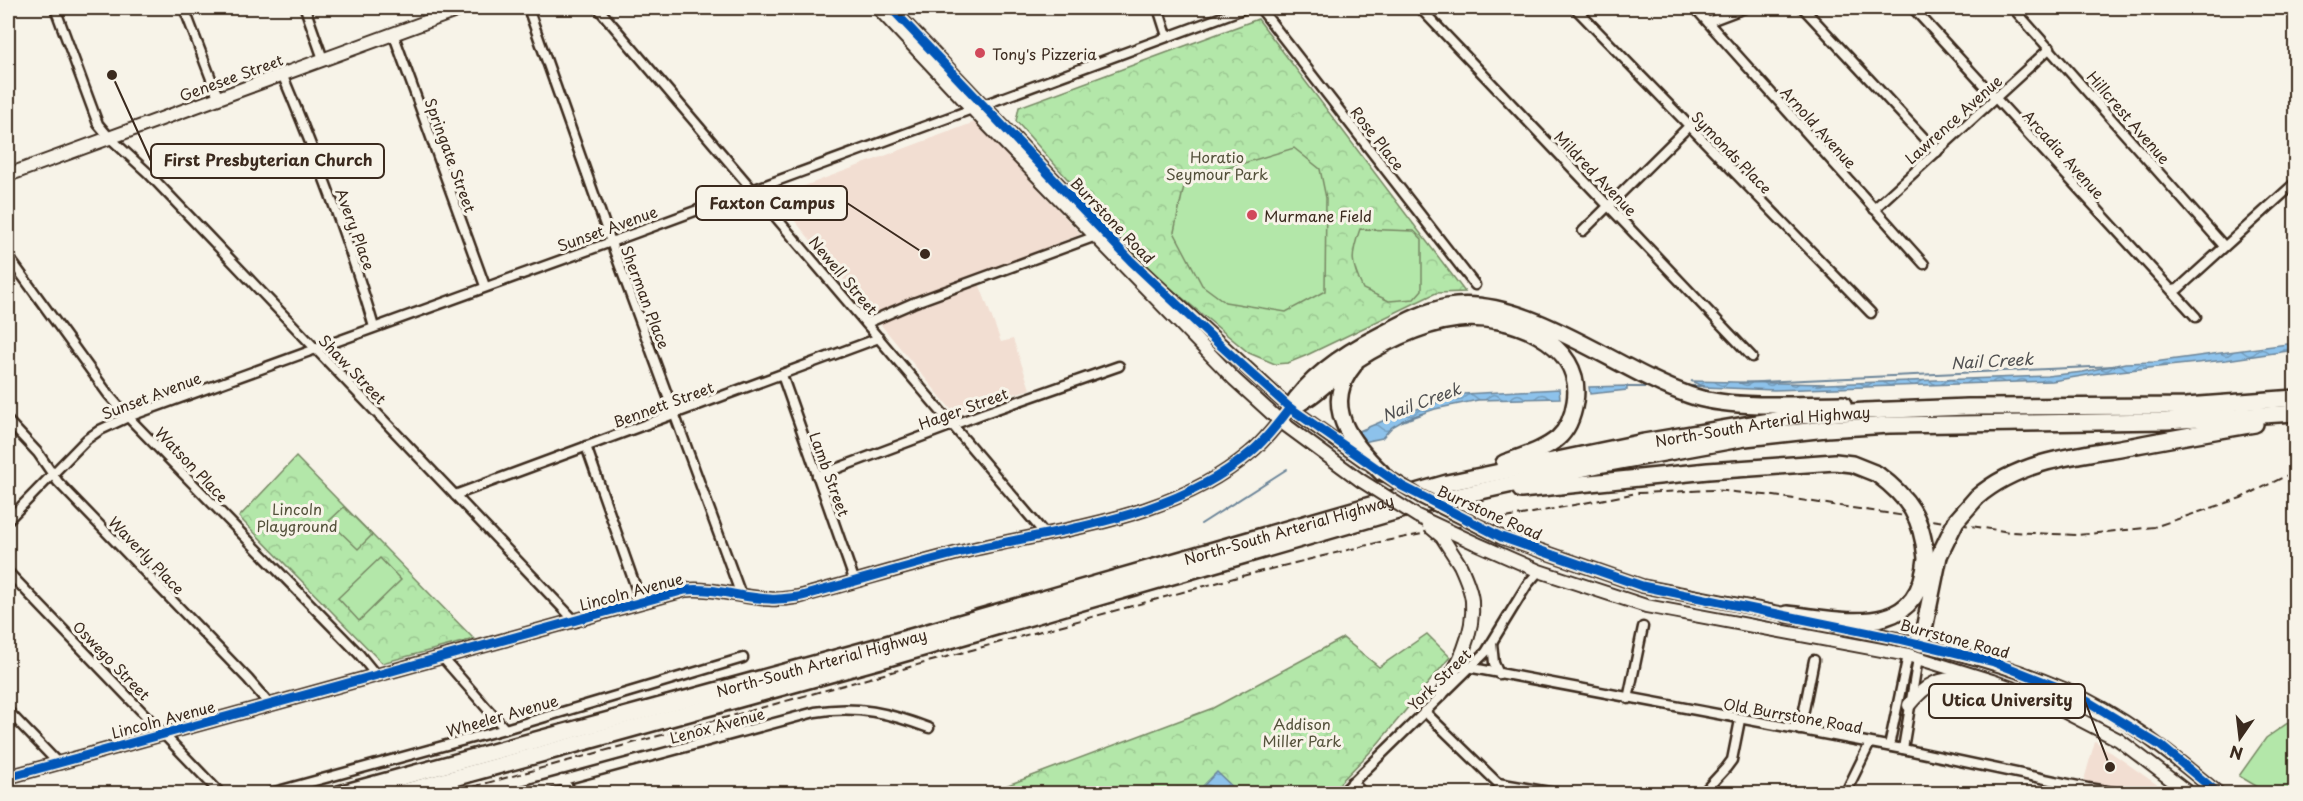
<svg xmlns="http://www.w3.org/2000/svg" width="2303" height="801" font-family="'Playpen Sans',sans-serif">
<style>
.built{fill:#f2ded2}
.park{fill:url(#park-crowns);stroke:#778864;stroke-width:1.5}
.pitch{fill:#b3e7a9;stroke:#778864;stroke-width:1.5}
.water{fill:url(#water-waves);stroke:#6c8599;stroke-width:1.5}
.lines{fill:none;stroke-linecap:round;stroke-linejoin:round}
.stream{stroke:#6c8599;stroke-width:2}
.street-casing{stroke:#3b2a1e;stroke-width:13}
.secondary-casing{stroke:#3b2a1e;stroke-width:16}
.highway-casing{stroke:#3b2a1e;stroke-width:20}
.street{stroke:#f7f3e8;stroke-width:8}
.secondary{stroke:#f7f3e8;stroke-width:12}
.highway{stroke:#f7f3e8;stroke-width:15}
.rail{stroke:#3b2a1e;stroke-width:2;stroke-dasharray:9 4.5;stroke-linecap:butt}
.secondary-bridge-casing{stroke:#3b2a1e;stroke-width:16;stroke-linecap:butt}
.highway-bridge-casing{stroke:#3b2a1e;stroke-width:20;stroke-linecap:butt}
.secondary-bridge{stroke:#f7f3e8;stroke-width:12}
.highway-bridge{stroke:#f7f3e8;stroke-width:15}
.cycleway-casing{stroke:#f7f3e8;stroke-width:13}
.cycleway{stroke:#0057b8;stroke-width:9}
.poi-dot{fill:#d1495b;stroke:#f7f3e8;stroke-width:2}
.labels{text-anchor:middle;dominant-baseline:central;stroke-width:6;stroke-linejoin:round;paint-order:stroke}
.poi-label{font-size:15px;fill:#3b2a1e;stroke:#f7f3e8;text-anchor:start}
.street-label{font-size:15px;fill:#3b2a1e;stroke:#f7f3e8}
.park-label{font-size:15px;fill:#53503a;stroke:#f7f3e8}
.water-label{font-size:16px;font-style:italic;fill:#505051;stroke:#f7f3e8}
.leader{fill:none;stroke:#3b2a1e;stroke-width:2}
.callout-dot{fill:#3b2a1e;stroke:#f7f3e8;stroke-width:2}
.callout{fill:#f7f3e8;stroke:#3b2a1e;stroke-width:2}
.callout-label{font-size:16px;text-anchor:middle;font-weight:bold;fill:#3b2a1e}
</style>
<defs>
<pattern id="park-crowns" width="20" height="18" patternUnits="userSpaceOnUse" patternTransform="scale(1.5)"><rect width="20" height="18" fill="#b3e7a9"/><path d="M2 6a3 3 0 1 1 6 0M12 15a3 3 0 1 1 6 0" fill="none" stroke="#9bc691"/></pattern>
<pattern id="water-waves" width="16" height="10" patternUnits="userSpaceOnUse" patternTransform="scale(1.5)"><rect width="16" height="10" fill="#8dc2eb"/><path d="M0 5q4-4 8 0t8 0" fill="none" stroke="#749ebe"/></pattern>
</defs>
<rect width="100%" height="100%" fill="#f7f3e8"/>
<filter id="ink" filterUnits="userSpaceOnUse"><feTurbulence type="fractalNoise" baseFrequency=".0167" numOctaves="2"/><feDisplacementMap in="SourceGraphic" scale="12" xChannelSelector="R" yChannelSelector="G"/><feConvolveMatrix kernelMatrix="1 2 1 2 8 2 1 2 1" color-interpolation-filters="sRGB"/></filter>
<g filter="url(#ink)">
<!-- built -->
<g class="built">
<path d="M975,122L1081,234L976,275L1001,342L1013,339L1030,389L954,413L775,197Z"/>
<path d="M2095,741L2169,793L2080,794Z"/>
</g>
<!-- park -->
<g class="park">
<path d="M1258,19L1465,292L1436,293L1305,356L1288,363L1275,364L1249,353L1163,282L1120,238L1016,121L1019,107Z"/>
<path d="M296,457L474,639L382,663L239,517Z"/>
<path d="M1427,634L1450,657L1375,747L1330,793L984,794L1213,708L1343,638L1379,667Z"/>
</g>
<!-- pitch -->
<g class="pitch">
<path d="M1294,148L1320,169L1326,198L1325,291L1286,312L1225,302L1202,285L1174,232L1184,186L1211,173Z"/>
<path d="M1360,229L1414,231L1422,239V290L1414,299L1389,301L1363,289C1351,263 1350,257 1360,229Z"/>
<path d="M344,507L372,535L358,549L329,521Z"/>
<path d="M380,558L401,580L359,621L338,598Z"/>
<path d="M2295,718V793H2268L2239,776L2266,738Z"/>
</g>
<!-- water -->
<g class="water">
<path d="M2295,343V350L2226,360L2100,373L2052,381L1774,390L1704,387L1691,381L1826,384L2047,376L2083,372L2125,363L2154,362Z"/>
<path d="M1627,386V390L1590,394L1589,387Z"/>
<path d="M1559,389L1560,398L1478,400L1435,409L1406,419L1392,427L1382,438L1359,443L1352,434L1392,417L1463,394Z"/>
<path d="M1217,772L1238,792L1237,793H1196Z"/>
</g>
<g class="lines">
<!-- stream -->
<g class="stream">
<path d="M1739,383L2114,366"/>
<path d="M1689,386H1704"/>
<path d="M1627,387H1648"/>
<path d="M1402,421L1422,414"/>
<path d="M1201,524L1287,469"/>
</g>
<defs>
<g id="street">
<path d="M55,8L98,124L109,137L148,173L576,622"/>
<path d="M184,8L218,97"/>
<path d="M305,8L323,59"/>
<path d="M528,8L611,242L741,595"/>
<path d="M598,8L1045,534"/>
<path d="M1158,8L1167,36"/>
<path d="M1260,8L1475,285"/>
<path d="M1420,8L1752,357"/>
<path d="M1575,8L1871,313"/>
<path d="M1695,8L1924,264"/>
<path d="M1803,8L1937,152"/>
<path d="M1913,8L2196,317"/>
<path d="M2013,8L2224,246"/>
<path d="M1708,22L1745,8"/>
<path d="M393,33L485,286"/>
<path d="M282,74C317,157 349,241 374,327"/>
<path d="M1874,209L2050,48"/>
<path d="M1583,231L1689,126"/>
<path d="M8,256L108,394L128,417L359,654L376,675"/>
<path d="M2173,290L2178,289L2296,182"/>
<path d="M867,323L913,303L1099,235"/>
<path d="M782,375L855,582"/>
<path d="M8,421L38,453L58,482L248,679L270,705"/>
<path d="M586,446L641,602"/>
<path d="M817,476L982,414L1119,366"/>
<path d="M455,495L879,338"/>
<path d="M8,520L87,439L100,430L128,417L611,242L1246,8"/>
<path d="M8,572L221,794"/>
<path d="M1492,643L1494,663L1499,674"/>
<path d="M442,657L505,729"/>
<path d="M1457,665L1903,749L2088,788L2125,794"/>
<path d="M1628,699L1643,627"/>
<path d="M8,711L58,763"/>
<path d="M1424,711L1509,794"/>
<path d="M1800,730L1814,660"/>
<path d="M1889,746L1908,655"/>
<path d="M1903,749L1918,658"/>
<path d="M562,780L574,794"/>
<path d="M1352,782L1364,794"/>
<path d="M1498,783L1561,794"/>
<path d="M267,794L505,729L743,658"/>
<path d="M512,794L815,712C858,705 889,713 929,728"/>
<path d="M1341,794L1486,652L1527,585L1539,571"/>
<path d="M1702,794L1726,768L1732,760L1740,720"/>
<path d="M1845,794L1870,743"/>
</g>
<g id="secondary">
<path d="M878,8L980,117L1234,379L1280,421L1360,480"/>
<path d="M891,8L1131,261L1290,408L1366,462"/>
<path d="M8,175L464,8"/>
<path d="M1501,537L1642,586L1795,616"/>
<path d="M1475,543L1539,571L1646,606L1908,655L1992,681L2034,696L2119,740L2190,794"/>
<path d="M1835,625C1913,642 1991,658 2064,689C2122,714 2171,754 2219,794"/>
<path d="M1441,694C1457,666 1475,634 1472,601C1471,589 1465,576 1460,565"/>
<path d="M1909,705C1928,682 1939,677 1970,679"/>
<path d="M8,777L685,590C714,587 741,598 770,599C779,600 789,598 798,597C855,582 912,564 970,550C1065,528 1173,519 1251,452C1266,440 1278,423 1290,408"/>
</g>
<g id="highway">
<path d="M1354,365C1320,406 1352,444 1382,473"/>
<path d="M1290,408C1311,375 1347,352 1381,335C1402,324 1425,311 1448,307C1525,294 1617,371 1689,395C1732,410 1797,404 1843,404"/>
<path d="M1290,408C1314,397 1325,383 1345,368C1375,346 1421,323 1458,319C1507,313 1585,341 1575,402C1573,415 1568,429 1558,438C1543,451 1522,456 1504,463"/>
<path d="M1521,490L1708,471L1835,462L1852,464L1877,474"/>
<path d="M1977,497C2020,460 2078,455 2132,446C2173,438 2214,431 2255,424"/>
<path d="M1787,614C1845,620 1919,641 1926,558"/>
<path d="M1921,644L1939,556"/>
<path id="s1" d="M339,794L883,645L1447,483L1644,442L1799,416L1865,411L1968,407L2186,406L2296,398"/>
<path d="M396,794L888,658L1422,504L1603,464L1745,438L1826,429L1889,425L2167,421L2296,413"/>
</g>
</defs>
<!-- street casing -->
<use href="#street" class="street-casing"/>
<!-- secondary casing -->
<use href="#secondary" class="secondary-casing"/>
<!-- highway casing -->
<use href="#highway" class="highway-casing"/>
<!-- street -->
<use href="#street" class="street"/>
<!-- secondary -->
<use href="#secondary" class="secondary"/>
<!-- highway -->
<use href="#highway" class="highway"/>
<!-- rail -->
<path class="rail" d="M447,794L1234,578L1380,542L1637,493L1714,490L1774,496L2010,532L2078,535L2154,527L2241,498L2296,471"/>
<defs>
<g id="secondary-bridge">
<path d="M1382,473L1421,497L1501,537"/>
<path d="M1360,480L1417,516L1475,543"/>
<path d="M1429,526L1442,537L1460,565"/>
</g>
<g id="highway-bridge">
<path d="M1877,474C1909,498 1922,517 1926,558"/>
<path d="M1939,556L1956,521L1977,497"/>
</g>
</defs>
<!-- secondary-bridge casing -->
<use href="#secondary-bridge" class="secondary-bridge-casing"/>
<!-- highway-bridge casing -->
<use href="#highway-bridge" class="highway-bridge-casing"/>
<!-- secondary-bridge -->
<use href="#secondary-bridge" class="secondary-bridge"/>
<!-- highway-bridge -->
<use href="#highway-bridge" class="highway-bridge"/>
<defs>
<g id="cycleway">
<path d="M891,8L1131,261L1220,345L1290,408L1402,486L1501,537L1642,586L1899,639L1994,662L2065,690L2087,701L2161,746L2219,794"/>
<path d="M8,777L685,590C714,587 741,598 770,599C779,600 789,598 798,597C855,582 912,564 970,550C1065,528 1173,519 1251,452C1266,440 1278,423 1290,408"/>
</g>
</defs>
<!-- cycleway casing -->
<use href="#cycleway" class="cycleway-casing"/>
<!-- cycleway -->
<use href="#cycleway" class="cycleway"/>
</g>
</g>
<!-- markers -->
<g class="poi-dot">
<circle cx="980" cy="53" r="6"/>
<circle cx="1252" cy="215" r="6"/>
</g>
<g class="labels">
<!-- poi labels -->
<g class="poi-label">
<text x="992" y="53">Tony's Pizzeria</text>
<text x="1264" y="215">Murmane Field</text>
</g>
<!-- street labels -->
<g class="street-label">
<text transform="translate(231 77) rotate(-20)">Genesee Street</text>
<text transform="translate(2129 117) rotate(49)">Hillcrest Avenue</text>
<text transform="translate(1953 119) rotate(-42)">Lawrence Avenue</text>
<text transform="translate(1819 127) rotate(48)">Arnold Avenue</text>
<text transform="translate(1378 138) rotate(52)">Rose Place</text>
<text transform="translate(1732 152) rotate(46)">Symonds Place</text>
<text transform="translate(2064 154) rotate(48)">Arcadia Avenue</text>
<text transform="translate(451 155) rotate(70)">Springate Street</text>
<text transform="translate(1596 173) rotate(46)">Mildred Avenue</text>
<text transform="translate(1113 220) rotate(46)">Burrstone Road</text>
<text transform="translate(607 228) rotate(-20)">Sunset Avenue</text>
<text transform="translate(356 229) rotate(70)">Avery Place</text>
<text transform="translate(844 275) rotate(50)">Newell Street</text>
<text transform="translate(646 297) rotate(69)">Sherman Place</text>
<text transform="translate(353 369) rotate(46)">Shaw Street</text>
<text transform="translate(151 395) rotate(-21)">Sunset Avenue</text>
<text transform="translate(663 404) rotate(-20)">Bennett Street</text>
<text transform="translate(963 408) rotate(-20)">Hager Street</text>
<text stroke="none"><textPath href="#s1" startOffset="1472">North-South Arterial Highway</textPath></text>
<text transform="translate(192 464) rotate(46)">Watson Place</text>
<text transform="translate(830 474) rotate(70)">Lamb Street</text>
<text transform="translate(1490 512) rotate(24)">Burrstone Road</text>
<text stroke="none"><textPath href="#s1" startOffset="986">North-South Arterial Highway</textPath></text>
<text transform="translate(147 555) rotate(46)">Waverly Place</text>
<text transform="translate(631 591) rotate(-15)">Lincoln Avenue</text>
<text transform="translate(1955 638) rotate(15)">Burrstone Road</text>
<text transform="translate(112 660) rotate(46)">Oswego Street</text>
<text stroke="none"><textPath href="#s1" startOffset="500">North-South Arterial Highway</textPath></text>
<text transform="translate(1439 679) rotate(-44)">York Street</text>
<text transform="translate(502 715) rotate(-16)">Wheeler Avenue</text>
<text transform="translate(1793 715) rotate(10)">Old Burrstone Road</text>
<text transform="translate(163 719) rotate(-15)">Lincoln Avenue</text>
<text transform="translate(717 725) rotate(-15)">Lenox Avenue</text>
</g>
<!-- park labels -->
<g class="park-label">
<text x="1217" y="156">Horatio<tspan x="1217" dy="17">Seymour Park</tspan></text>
<text x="297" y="508">Lincoln<tspan x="297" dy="17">Playground</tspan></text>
<text x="1302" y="723">Addison<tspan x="1302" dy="17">Miller Park</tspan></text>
</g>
<!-- water labels -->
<g class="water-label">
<text transform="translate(1992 360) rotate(-3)">Nail Creek</text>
<text transform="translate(1421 401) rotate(-20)">Nail Creek</text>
</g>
</g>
<!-- callouts -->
<path class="leader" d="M112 75L151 161M925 254L847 203M2110 767L2085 701"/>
<g class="callout-dot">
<circle cx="112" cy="75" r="6"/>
<circle cx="925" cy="254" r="6"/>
<circle cx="2110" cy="767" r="6"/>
</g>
<g class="callout">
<rect x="151" y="144" width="233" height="34" rx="6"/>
<rect x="696" y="186" width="151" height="34" rx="6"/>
<rect x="1929" y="684" width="156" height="34" rx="6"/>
</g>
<g class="callout-label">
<text x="268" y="166">First Presbyterian Church</text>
<text x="772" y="209">Faxton Campus</text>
<text x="2007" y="706">Utica University</text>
</g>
<!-- margin -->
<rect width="2303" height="801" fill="none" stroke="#f7f3e8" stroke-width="30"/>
<rect x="15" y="15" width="2273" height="771" fill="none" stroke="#3b2a1e" stroke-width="2" filter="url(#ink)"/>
<!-- north arrow -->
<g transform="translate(2240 738) rotate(194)" stroke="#f7f3e8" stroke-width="4.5" paint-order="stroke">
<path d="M0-4.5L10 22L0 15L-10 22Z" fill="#3b2a1e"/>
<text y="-9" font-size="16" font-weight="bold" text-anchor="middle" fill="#3b2a1e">N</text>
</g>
</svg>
